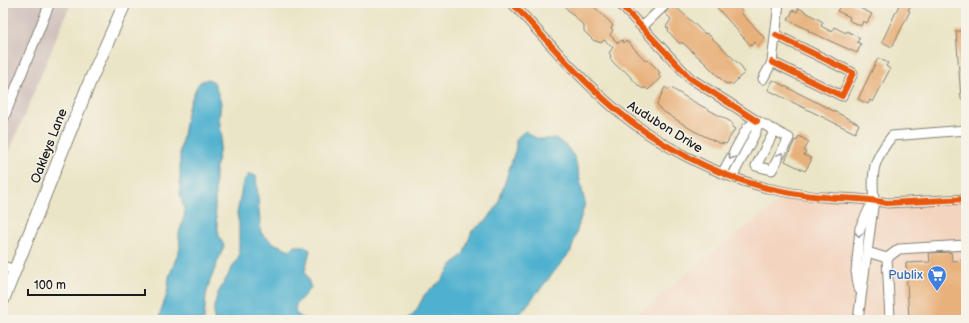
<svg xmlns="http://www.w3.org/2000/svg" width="969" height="323" font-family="'Balsamiq Sans',sans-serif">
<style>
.built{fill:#f3d4bf}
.industrial{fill:#cfc0bb}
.water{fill:#50b1cf;stroke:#366676}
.building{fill:#e8b17c}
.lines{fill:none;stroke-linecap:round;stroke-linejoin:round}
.minor-casing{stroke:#848072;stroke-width:11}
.major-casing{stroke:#848072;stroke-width:14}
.minor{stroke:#fff;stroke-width:9}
.major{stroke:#fff;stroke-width:12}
.cycleway-casing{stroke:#f7f3e8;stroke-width:8}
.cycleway{stroke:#e8590c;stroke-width:6}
.oneway{stroke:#999}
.labels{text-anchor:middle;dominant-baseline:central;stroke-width:3;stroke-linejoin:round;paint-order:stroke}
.street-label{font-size:13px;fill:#1c1c1c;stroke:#f7f3e8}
.shop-label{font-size:13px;fill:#366cbe;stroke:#f7f3e8;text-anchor:end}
</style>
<rect width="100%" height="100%" fill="#f7f3e8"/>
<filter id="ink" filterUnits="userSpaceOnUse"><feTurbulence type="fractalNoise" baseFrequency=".025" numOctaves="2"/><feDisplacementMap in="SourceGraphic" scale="8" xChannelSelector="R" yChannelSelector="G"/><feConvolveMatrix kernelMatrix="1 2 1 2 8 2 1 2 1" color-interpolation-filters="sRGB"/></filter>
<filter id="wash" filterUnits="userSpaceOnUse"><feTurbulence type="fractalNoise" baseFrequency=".012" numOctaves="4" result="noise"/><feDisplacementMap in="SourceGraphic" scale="16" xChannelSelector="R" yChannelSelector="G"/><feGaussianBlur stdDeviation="0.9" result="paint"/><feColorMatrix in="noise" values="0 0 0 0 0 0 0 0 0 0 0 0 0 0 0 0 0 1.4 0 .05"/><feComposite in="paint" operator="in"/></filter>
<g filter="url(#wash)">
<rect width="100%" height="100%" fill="#ebe5c7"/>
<!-- built -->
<path class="built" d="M791,193L874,200L966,199V320H632L703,260Z"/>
<!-- industrial -->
<path class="industrial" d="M3,3H71L3,167Z"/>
<!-- water -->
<g class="water">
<path d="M208,79L214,82L221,103L219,119L222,137L215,172V211L219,236L224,246L210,281L206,295L204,320H158L167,294L169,277L180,248L179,234L185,213L180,194V151L188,108L196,88L200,82Z"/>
<path d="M525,131C536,140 541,140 555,138L567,147L575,158L585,203L571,251L515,320H400L408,318L416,311L425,294L442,280L453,264L464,253L472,231L488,219L498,204L516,148V139Z"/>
<path d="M249,174L256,176L261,233L273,243L290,250L295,246H305L310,250L305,271L311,288L296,304L295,312L304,320H214V306L218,293L239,256V223L237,214L243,182Z"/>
</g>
<g id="blocks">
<!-- building -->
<g class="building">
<path d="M561,3H590L611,23L613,26L611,28L613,30L610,35L618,43L622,40L624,43L626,41L629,43L645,60L649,61L658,70L660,73L658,75L661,78L648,90L645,87L644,89L640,87L624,70L620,69L611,60L610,57L611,55L609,53L613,47L604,40L601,43L593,40L584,31V26Z"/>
<path d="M713,3H735L743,12L742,14L765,38L758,46L754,42L751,46Z"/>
<path d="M842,3H850L872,14L867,23L863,21L861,26L852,22L849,20L850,17L837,11Z"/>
<path d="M900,3H912L908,10L910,11L892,47L882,42Z"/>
<path d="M673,4L705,34L706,33L709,35L743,68L742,69L745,72L732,85L730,83L728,84L725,83L703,61L683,43H679L668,31L669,29L666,27L671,19L665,13Z"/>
<path d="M799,8L823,22L821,26L832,32L834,27L846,33L847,31L860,38L857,42L861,44L857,53L808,31L809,30L788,20L793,10L797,12Z"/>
<path d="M956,31H966V99H961Z"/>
<path d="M878,58L888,63L886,66L890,69L873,102L870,100L868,104L858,99Z"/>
<path d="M773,80L859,124L855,133L768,90Z"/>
<path d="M665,87L669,90L670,88L673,89L687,98L731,122L733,125L732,127L735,129L726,144L719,143L694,131L661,110L657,104Z"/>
<path d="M799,136L809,142L804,151L806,152L804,155L811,158V161L805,171L785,161L795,140L797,141Z"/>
<path d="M951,252L952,261L966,260V320H909L906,263L930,262L929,253Z"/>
</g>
</g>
</g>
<g filter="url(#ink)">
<use href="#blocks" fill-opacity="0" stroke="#848072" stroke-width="1"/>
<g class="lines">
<defs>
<g id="minor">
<path d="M512,3C545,38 576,75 613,107C656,144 712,174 767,188C785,192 805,196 824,197C845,199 866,198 887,203L966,199"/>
<path d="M619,3L690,78L757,121L789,138L772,170L756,166L775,130"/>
<path d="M642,27L667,3"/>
<path d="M772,62L842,96L853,73L776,35"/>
<path d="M763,79L772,62L779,3"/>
<path d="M3,120L49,5"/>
<path d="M723,172L747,128L757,121"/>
<path d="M732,177L756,132L757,121"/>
<path d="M867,252L887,258L899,249L966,245"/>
<path d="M887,258L890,320"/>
<path d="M3,266L15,270"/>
<path d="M859,289L856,272L860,228L870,207"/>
<path d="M858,320L874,200C871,170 874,159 892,136L966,130"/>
</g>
<path id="major" d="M3,300L90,81L125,3"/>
</defs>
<!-- minor casing -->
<use href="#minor" class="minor-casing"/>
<!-- major casing -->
<use href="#major" class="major-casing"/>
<!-- minor -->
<use href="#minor" class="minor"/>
<!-- major -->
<use href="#major" class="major"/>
<defs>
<g id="cycleway">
<path d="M512,3C545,38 576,75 613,107C656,144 712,174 767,188C785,192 805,196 824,197C845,199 866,198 887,203L966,199"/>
<path d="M619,3L690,78L757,121"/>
<path d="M772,62L842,96L853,73L776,35"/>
</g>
</defs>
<!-- cycleway casing -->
<use href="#cycleway" class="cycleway-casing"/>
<!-- cycleway -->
<use href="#cycleway" class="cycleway"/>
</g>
<!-- one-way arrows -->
<defs><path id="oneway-chevron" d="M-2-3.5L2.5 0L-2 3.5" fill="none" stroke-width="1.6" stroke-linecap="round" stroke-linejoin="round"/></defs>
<g class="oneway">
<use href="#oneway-chevron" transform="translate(781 155) rotate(-62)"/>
<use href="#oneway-chevron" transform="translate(731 157) rotate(119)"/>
<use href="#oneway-chevron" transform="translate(859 235) rotate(93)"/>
</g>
</g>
<!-- icons -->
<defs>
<symbol id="supermarket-pin" viewBox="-11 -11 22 30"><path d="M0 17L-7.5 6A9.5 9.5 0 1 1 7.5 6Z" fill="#3f7fe0" stroke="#f7f3e8"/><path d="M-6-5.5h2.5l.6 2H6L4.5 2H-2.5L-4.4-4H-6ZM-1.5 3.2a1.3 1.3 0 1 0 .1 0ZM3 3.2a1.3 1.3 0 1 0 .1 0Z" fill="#fff"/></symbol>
</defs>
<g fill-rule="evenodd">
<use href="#supermarket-pin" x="926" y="264" width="22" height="30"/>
</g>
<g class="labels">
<!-- street labels -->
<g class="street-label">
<text transform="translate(665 127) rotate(32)">Audubon Drive</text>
<text transform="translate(49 146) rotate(-69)">Oakleys Lane</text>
</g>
<!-- shop labels -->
<g class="shop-label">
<text x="923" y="275">Publix</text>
</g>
</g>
<!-- margin -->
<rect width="969" height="323" fill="none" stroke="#f7f3e8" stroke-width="16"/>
<!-- scale -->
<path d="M28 289v6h117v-6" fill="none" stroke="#1c1c1c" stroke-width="2"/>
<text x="34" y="289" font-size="12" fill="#1c1c1c" stroke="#f7f3e8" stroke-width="3" paint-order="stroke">100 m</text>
</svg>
